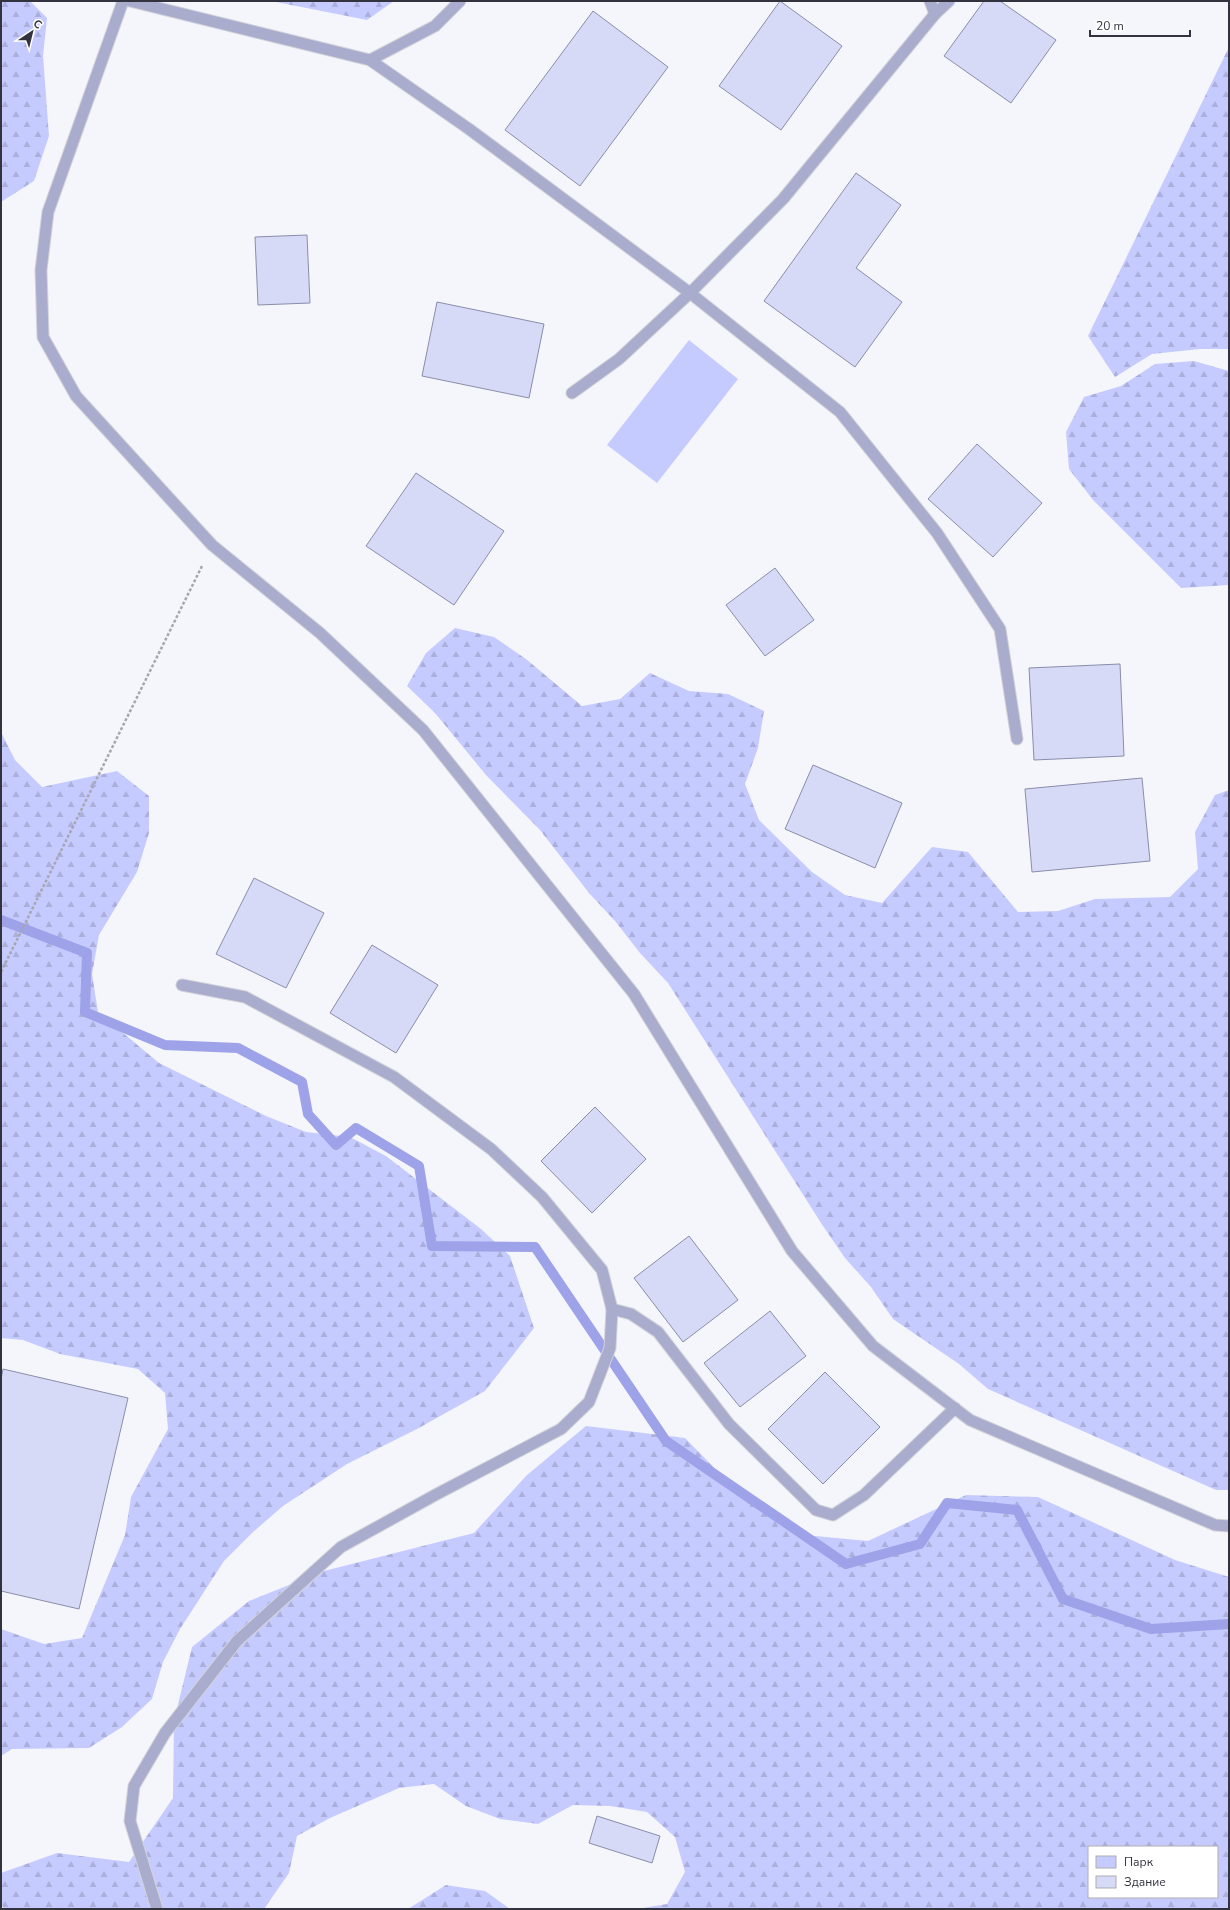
<svg xmlns="http://www.w3.org/2000/svg" width="1230" height="1910" font-family="'Nunito Sans',sans-serif">
<style>
.forest{fill:url(#forest-firs);fill-rule:evenodd}
.green{fill:#c6cbff}
.lines{fill:none;stroke-linecap:round;stroke-linejoin:round}
.stream{stroke:#9da2e9;stroke-width:10}
.building{fill:#d6daf7;stroke:#8a8da9}
.service-casing{stroke:#d2d3da;stroke-width:13}
.path{stroke:#a6a7b0;stroke-width:2.5;stroke-dasharray:3 2;stroke-linecap:butt}
.service{stroke:#a9accc;stroke-width:11}
</style>
<defs>
<pattern id="forest-firs" width="22" height="20" patternUnits="userSpaceOnUse"><rect width="22" height="20" fill="#c6cbff"/><path d="M5 1l3.5 6h-7zM16 11l3.5 6h-7z" fill="#abafdc"/></pattern>
</defs>
<rect width="100%" height="100%" fill="#f5f6fc"/>
<!-- forest -->
<g class="forest">
<path d="M1,1H30L47,18L43,56L49,136L34,181L1,202Z"/>
<path d="M271,1H394L367,20Z"/>
<path d="M1229,47V349H1200L1152,354L1115,377L1088,336Z"/>
<path d="M1194,361L1229,371V585L1181,588L1093,500L1069,469L1066,432L1084,397L1121,386L1155,364Z"/>
<path d="M455,628L494,637L526,659L582,706L620,699L650,673L689,691L728,694L764,711L758,748L745,784L759,820L812,872L845,895L882,903L932,847L968,852L1018,912L1058,911L1095,899L1170,897L1198,869L1195,832L1215,795L1229,790V1490H1216L988,1389L959,1364L893,1319L871,1287L845,1258L823,1226L668,983L640,953L615,921L589,893L540,830L486,775L435,713L407,686L426,653Z"/>
<path d="M1,732L15,760L42,787L117,771L149,796V833L137,872L99,935L92,974L98,1012L159,1063L266,1116L306,1132L350,1137L386,1156L481,1229L510,1256L534,1328L485,1391L417,1429L347,1464L283,1506L253,1532L224,1561L180,1629L163,1662L152,1699L122,1727L89,1748L12,1749L1,1756V1629L44,1644L82,1638L125,1535L131,1497L168,1429L165,1393L138,1369L60,1354L23,1340L1,1338Z"/>
<path d="M586,1426L685,1438L735,1489L794,1534L868,1541L966,1495L1038,1497L1175,1560L1229,1577V1909H637L667,1904L685,1872L675,1837L647,1812L610,1806L573,1805L538,1824L500,1819L466,1806L434,1784L399,1788L330,1818L297,1836L289,1873L264,1909H4L1,1904V1873L57,1853L129,1862L173,1798L174,1721L192,1647L249,1601L324,1571L474,1533L527,1475ZM1089,1847H1217V1897H1089Z"/>
<path d="M446,1885L485,1891L510,1909H408Z"/>
</g>
<!-- green -->
<path class="green" d="M689,340L738,379L657,483L607,445Z"/>
<g class="lines">
<!-- stream -->
<path class="stream" d="M1,920L87,953L85,1012L165,1045L238,1048L302,1082L308,1114L336,1145L356,1128L419,1166L432,1246L535,1247L666,1441L846,1564L920,1544L947,1503L1017,1510L1063,1599L1151,1629L1229,1624"/>
</g>
<!-- building -->
<g class="building">
<path d="M780,1L842,46L781,130L719,86Z"/>
<path d="M984,1H1000L1056,40L1011,103L944,56Z"/>
<path d="M593,11L668,67L580,186L505,130Z"/>
<path d="M856,173L901,205L856,268L902,302L855,367L764,301Z"/>
<path d="M307,235L310,303L258,305L255,237Z"/>
<path d="M437,302L544,324L529,398L422,376Z"/>
<path d="M977,444L1042,503L993,557L928,499Z"/>
<path d="M416,473L504,531L454,605L366,546Z"/>
<path d="M775,568L814,620L765,656L726,605Z"/>
<path d="M1120,664L1124,756L1034,760L1029,668Z"/>
<path d="M813,765L902,803L875,868L785,829Z"/>
<path d="M1142,778L1150,861L1032,872L1025,789Z"/>
<path d="M254,878L324,913L286,988L216,954Z"/>
<path d="M372,945L438,985L396,1053L330,1013Z"/>
<path d="M595,1107L646,1159L592,1213L541,1161Z"/>
<path d="M689,1236L738,1300L683,1342L634,1278Z"/>
<path d="M770,1311L806,1356L740,1407L704,1363Z"/>
<path d="M3,1369L128,1398L79,1609L1,1591V1379Z"/>
<path d="M825,1372L880,1427L823,1484L768,1429Z"/>
<path d="M597,1816L660,1836L652,1863L589,1843Z"/>
</g>
<g class="lines">
<defs>
<g id="service">
<path d="M123,1L48,212L41,270L43,337L76,396L212,545L320,633L423,730L634,994L792,1251L873,1346L970,1420L1215,1525L1229,1526"/>
<path d="M130,1L370,60L435,26L460,1"/>
<path d="M930,1L935,14"/>
<path d="M370,60L469,129L690,293L840,412L937,533L1000,629L1017,739"/>
<path d="M572,393L619,359L690,293L783,199L935,14L949,1"/>
<path d="M612,1309L631,1314L658,1332L729,1424L816,1510L833,1515L864,1495L955,1408"/>
<path d="M157,1909L130,1821L134,1786L165,1733L237,1641L341,1547L437,1494L561,1429L589,1402L610,1348L612,1309L602,1270L542,1197L491,1149L394,1077L245,997L182,985"/>
</g>
</defs>
<!-- service casing -->
<use href="#service" class="service-casing"/>
<!-- path -->
<path class="path" d="M1,972L202,566"/>
<!-- service -->
<use href="#service" class="service"/>
</g>
<!-- border -->
<rect width="1230" height="1910" fill="none" stroke="#32333f" stroke-width="4"/>
<!-- legend -->
<rect x="1088" y="1846" width="130" height="52" fill="#ffffff" stroke="#adadb2"/>
<rect x="1096" y="1856" width="20" height="12" fill="#c6cbff" stroke="#adadb2"/>
<text x="1124" y="1866" font-size="12" fill="#32333f">Парк</text>
<rect x="1096" y="1876" width="20" height="12" fill="#d6daf7" stroke="#adadb2"/>
<text x="1124" y="1886" font-size="12" fill="#32333f">Здание</text>
<!-- north arrow -->
<g transform="translate(32 32) rotate(35)" stroke="#ffffff" stroke-width="3" paint-order="stroke">
<path d="M0-3L7 15L0 10L-7 15Z" fill="#32333f"/>
<text y="-6" font-size="11" font-weight="bold" text-anchor="middle" fill="#32333f">С</text>
</g>
<!-- scale -->
<path d="M1090 30v6h100v-6" fill="none" stroke="#32333f" stroke-width="2"/>
<text x="1096" y="30" font-size="12" fill="#32333f" stroke="#ffffff" stroke-width="3" paint-order="stroke">20 m</text>
</svg>
